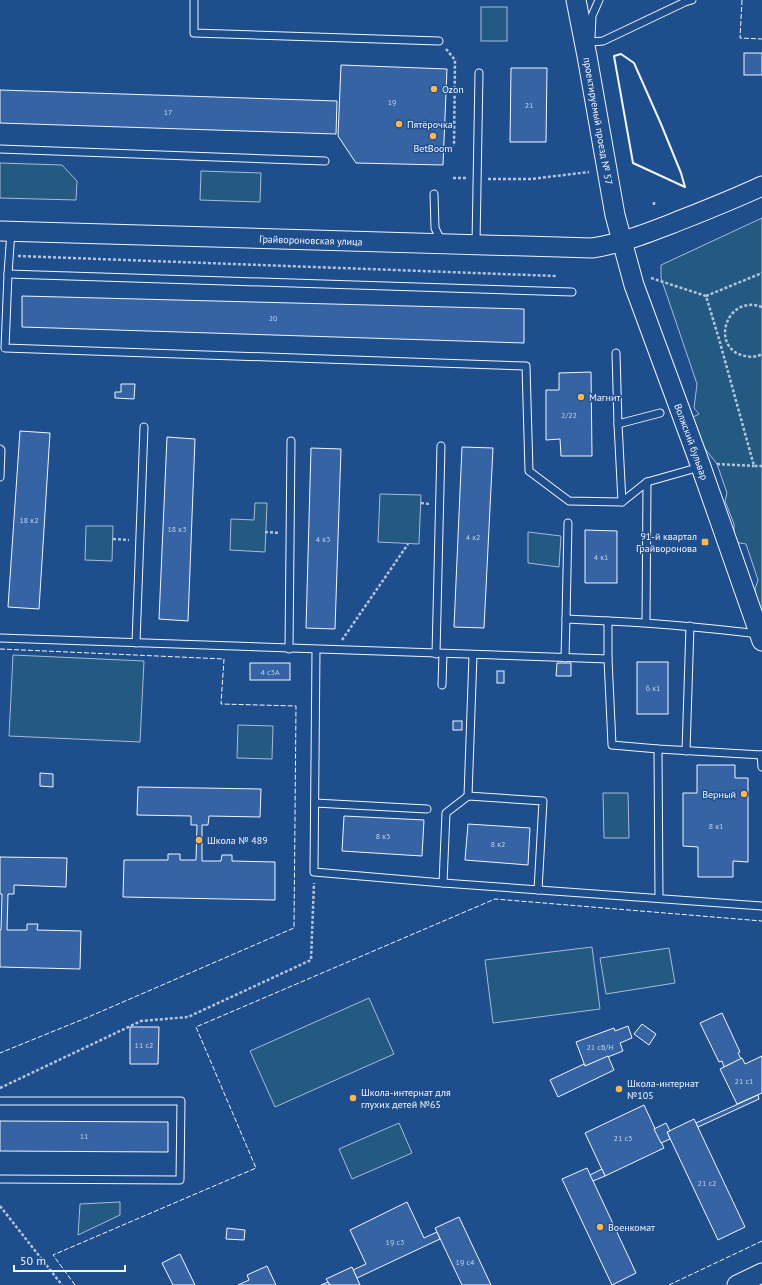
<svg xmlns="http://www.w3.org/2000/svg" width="762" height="1285" font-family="'PT Sans',sans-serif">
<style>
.green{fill:#245a82;stroke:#a8bbd7}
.building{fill:#3563a3;stroke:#f2f6ff}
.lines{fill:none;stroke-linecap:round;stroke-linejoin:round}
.lane-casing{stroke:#f2f6ff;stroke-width:9}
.secondary-casing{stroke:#f2f6ff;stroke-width:21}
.path{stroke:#b3c4dc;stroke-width:2.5;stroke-dasharray:3 2;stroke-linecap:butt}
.lane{stroke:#1f4e8c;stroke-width:7}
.secondary{stroke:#1f4e8c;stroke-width:19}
.fence{stroke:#f2f6ff;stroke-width:1;stroke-dasharray:5 2;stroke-linecap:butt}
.wall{stroke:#f2f6ff;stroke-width:2}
.poi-dot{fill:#ffb74d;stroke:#1f4e8c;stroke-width:1.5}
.labels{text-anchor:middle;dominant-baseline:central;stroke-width:3;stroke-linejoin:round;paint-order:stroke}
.number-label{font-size:8px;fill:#c3d1e8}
.poi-label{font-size:10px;fill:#f2f6ff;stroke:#1f4e8c;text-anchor:start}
.street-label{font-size:10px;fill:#f2f6ff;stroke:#1f4e8c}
</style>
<rect width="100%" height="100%" fill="#1f4e8c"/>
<!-- green -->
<g class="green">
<rect x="481" y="7" width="26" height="34"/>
<path d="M0,163L62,165L77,181L76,200L0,198Z"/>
<path d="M201,171L261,173L260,202L200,200Z"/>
<path d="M762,218V624L755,589L758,580L746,544L734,542V524L725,501L727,493L717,464L699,441L693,417L699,414L694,408L697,384L661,278V265Z"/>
<path d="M380,494L421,495L419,544L378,542Z"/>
<path d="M255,503H267L265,552L230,550L231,519L254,520Z"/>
<path d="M86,526H113L112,561L85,560Z"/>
<path d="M528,532L561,536L559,567L528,563Z"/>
<path d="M13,655L144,661L140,742L9,736Z"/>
<path d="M238,725L273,726L272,759L237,758Z"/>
<path d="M603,793H628L629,838H604Z"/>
<path d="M592,947L600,1009L493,1023L485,960Z"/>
<path d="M669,948L675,983L606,994L600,958Z"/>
<path d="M369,998L394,1054L275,1107L250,1051Z"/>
<path d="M399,1123L412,1153L352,1179L339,1149Z"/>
<path d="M120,1202V1215L78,1235L80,1204Z"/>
</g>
<!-- building -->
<g class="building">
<rect x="744" y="53" width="18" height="22"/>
<path d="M341,65L447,69L443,165L356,163L338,136Z"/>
<path d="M511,68H547L546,142H510Z"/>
<path d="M0,90L337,101L336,134L0,123Z"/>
<path d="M22,296L524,309V343L22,327Z"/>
<path d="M591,372L592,456H561L560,439L546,440V390H559V373Z"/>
<path d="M121,384H135L134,399L115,398V392H121Z"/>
<path d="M20,431L50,433L39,609L8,607Z"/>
<path d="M167,437L195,439L188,621L159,619Z"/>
<path d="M462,447L493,448L484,628L454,627Z"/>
<path d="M311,448L341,449L335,629L306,628Z"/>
<path d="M585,530L617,531V583H585Z"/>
<rect x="637" y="662" width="31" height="52"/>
<rect x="250" y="663" width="40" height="17"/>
<path d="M557,663H571V676H556Z"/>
<rect x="497" y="671" width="7" height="12"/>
<rect x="453" y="721" width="9" height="9"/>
<path d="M697,765H735V778H748V862L733,861V877H698V847L683,846V793H697Z"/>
<path d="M40,773L53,774V787L40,786Z"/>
<path d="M138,787L261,789L260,817L209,816L208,825H202V861H221L222,855H232V861L275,862V900L123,897L124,860H168V854H180V860H196L197,825H191V816L137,815Z"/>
<path d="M344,816L424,820L422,856L342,851Z"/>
<path d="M468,824L530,828L528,865L465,860Z"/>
<path d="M0,857L67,858L66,887L14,885V894H8L7,930H27V924H38L37,930L81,931L80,969L0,967V930H1L2,894H0Z"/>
<path d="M722,1013L740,1052L738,1053L741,1059L724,1067L722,1061L719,1062L700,1023Z"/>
<path d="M642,1024L656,1034L649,1045L634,1034Z"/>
<path d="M628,1026L632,1038L620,1043L623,1051L585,1066L576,1042L614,1028L615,1031Z"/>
<path d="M130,1027H159L158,1064H130Z"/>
<path d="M608,1056L614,1070L558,1097L550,1080L584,1064L585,1066Z"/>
<path d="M762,1056V1093L737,1104L720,1069L742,1058L745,1064Z"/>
<path d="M758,1095L759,1099L698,1127L696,1123Z"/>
<path d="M644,1105L664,1148L605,1176L585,1133Z"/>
<path d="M694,1119L745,1227L718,1240L667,1132Z"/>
<path d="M0,1121L168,1122V1152L0,1151Z"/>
<path d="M666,1123L670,1131L667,1132L670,1139L661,1143L654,1129Z"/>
<path d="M587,1168L636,1273L612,1285L562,1179Z"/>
<path d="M602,1169L605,1176L593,1181L590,1175Z"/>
<path d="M407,1202L424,1238L437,1232L440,1239L357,1278L353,1270L366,1264L350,1230Z"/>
<path d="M459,1217L491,1285H462L437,1232L435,1228Z"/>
<path d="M227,1228L245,1230L244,1240L226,1239Z"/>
<path d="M180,1254L195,1285H173L162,1263Z"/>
<path d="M267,1266L276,1285H238L249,1280L247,1275Z"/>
<path d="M352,1267L360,1285H330L326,1279Z"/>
<path d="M328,1282L330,1285H321Z"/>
</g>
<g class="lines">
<defs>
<g id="lane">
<path d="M194,0V33L439,41"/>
<path d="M591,38L592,16L599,0"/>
<path d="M590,42L603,41L685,2L692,0"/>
<path d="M0,149L325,161"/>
<path d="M434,194L435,228L442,243"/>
<path d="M11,231L8,274L5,348L526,366L529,471L569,501L622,502L647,482L700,467"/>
<path d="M476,243L479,73"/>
<path d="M8,274L572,292"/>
<path d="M616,353L618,424L622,502"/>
<path d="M618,424L660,413"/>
<path d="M0,449L1,450L0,477"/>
<path d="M566,619L568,523"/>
<path d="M646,622L647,482"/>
<path d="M0,638L608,659V621C658,623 708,628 759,634"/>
<path d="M136,643L144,427"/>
<path d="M289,649L291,441"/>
<path d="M316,650L314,872L443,883L762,906"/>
<path d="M436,654L441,446"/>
<path d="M565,658L566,619L608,621"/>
<path d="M608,659L612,745L658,749L762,755"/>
<path d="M442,685L443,654"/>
<path d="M658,749L659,898"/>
<path d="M686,751L690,626"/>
<path d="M761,755L762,767"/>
<path d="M468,796L473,655"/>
<path d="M315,803L427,809"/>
<path d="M443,883L446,813L468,796L543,801L538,890"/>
<path d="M0,1101H181L180,1180L0,1179"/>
</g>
<g id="secondary">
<path id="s1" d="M576,0L587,56L615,215L634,285L700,464L762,641"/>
<path id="s2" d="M0,231L592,248C619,244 645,234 671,224C701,212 732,200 762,186"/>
<path d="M737,1285L762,1273"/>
</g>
</defs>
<!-- lane casing -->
<use href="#lane" class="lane-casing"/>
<!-- secondary casing -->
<use href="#secondary" class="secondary-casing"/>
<!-- path -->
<g class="path">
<path d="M446,49L455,60L454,146"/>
<path d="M453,178H467"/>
<path d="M488,179H531L589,172"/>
<path d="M654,205V201"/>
<path d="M18,256L556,276"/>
<path d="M651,278L706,296L719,339L754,466H762"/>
<path d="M706,296L762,273"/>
<path d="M762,307C728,294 710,344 741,355C748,357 755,358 762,354"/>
<path d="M717,464L754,466"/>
<path d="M421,503L429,504"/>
<path d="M265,532L280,533"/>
<path d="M113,539L129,540"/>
<path d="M342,640L408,544"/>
<path d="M0,1088L141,1021L188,1017L311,960L314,883"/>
<path d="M0,1206L62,1285"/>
</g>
<!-- lane -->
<use href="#lane" class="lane"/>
<!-- secondary -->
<use href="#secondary" class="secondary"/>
<!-- fence -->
<g class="fence">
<path d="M742,0L740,38L762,39"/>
<path d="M0,649L224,659L221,704L296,706L294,928L86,1018L0,1053"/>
<path d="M75,1285L53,1255L256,1168L196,1027L495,899L762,921"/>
<path d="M669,1285L762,1241"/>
</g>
<!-- wall -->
<path class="wall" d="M621,54L634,63L661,124L681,173L685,187L633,163L614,56Z"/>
</g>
<!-- markers -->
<g class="poi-dot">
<circle cx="434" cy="89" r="4"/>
<circle cx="399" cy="124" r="4"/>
<circle cx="433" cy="136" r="4"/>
<circle cx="581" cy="397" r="4"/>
<rect x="701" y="538" width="8" height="8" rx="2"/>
<circle cx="744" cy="794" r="4"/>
<circle cx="199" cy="840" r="4"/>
<circle cx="619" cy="1089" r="4"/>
<circle cx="353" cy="1098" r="4"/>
<circle cx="600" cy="1227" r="4"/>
</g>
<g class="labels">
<!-- number labels -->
<g class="number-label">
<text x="392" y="102">19</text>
<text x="529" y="105">21</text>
<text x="168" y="112">17</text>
<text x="273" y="318">20</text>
<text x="569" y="415">2/22</text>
<text x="29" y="520">18 к2</text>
<text x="177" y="529">18 к3</text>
<text x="473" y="537">4 к2</text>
<text x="323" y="539">4 к3</text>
<text x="601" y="557">4 к1</text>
<text x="270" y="672">4 с3А</text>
<text x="653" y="688">6 к1</text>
<text x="716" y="826">8 к1</text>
<text x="383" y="836">8 к3</text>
<text x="498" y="844">8 к2</text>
<text x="144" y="1045">11 с2</text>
<text x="600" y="1047">21 cБ/Н</text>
<text x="744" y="1081">21 с1</text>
<text x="84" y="1136">11</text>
<text x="623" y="1138">21 с3</text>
<text x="707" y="1183">21 с2</text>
<text x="395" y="1242">19 с3</text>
<text x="465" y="1262">19 с4</text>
</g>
<!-- poi labels -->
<g class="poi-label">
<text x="442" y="89">Ozon</text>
<text x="407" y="124">Пятёрочка</text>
<text x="433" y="148" text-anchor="middle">BetBoom</text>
<text x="589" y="397">Магнит</text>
<text x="697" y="536" text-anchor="end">91-й квартал<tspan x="697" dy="12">Грайворонова</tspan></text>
<text x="736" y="794" text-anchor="end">Верный</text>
<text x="207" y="840">Школа № 489</text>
<text x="627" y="1083">Школа-интернат<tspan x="627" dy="12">№105</tspan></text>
<text x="361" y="1092">Школа-интернат для<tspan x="361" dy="12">глухих детей №65</tspan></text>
<text x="608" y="1227">Военкомат</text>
</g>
<!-- street labels -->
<g class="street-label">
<text stroke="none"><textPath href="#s1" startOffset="123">проектируемый проезд № 57</textPath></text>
<text stroke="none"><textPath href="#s2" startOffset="311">Грайвороновская улица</textPath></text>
<text stroke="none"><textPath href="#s1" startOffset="458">Волжский бульвар</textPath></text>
</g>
</g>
<!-- scale -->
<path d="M14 1265v6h111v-6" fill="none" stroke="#f2f6ff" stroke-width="2"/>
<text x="20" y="1265" font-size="12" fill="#f2f6ff" stroke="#1f4e8c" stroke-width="3" paint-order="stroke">50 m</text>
</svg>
